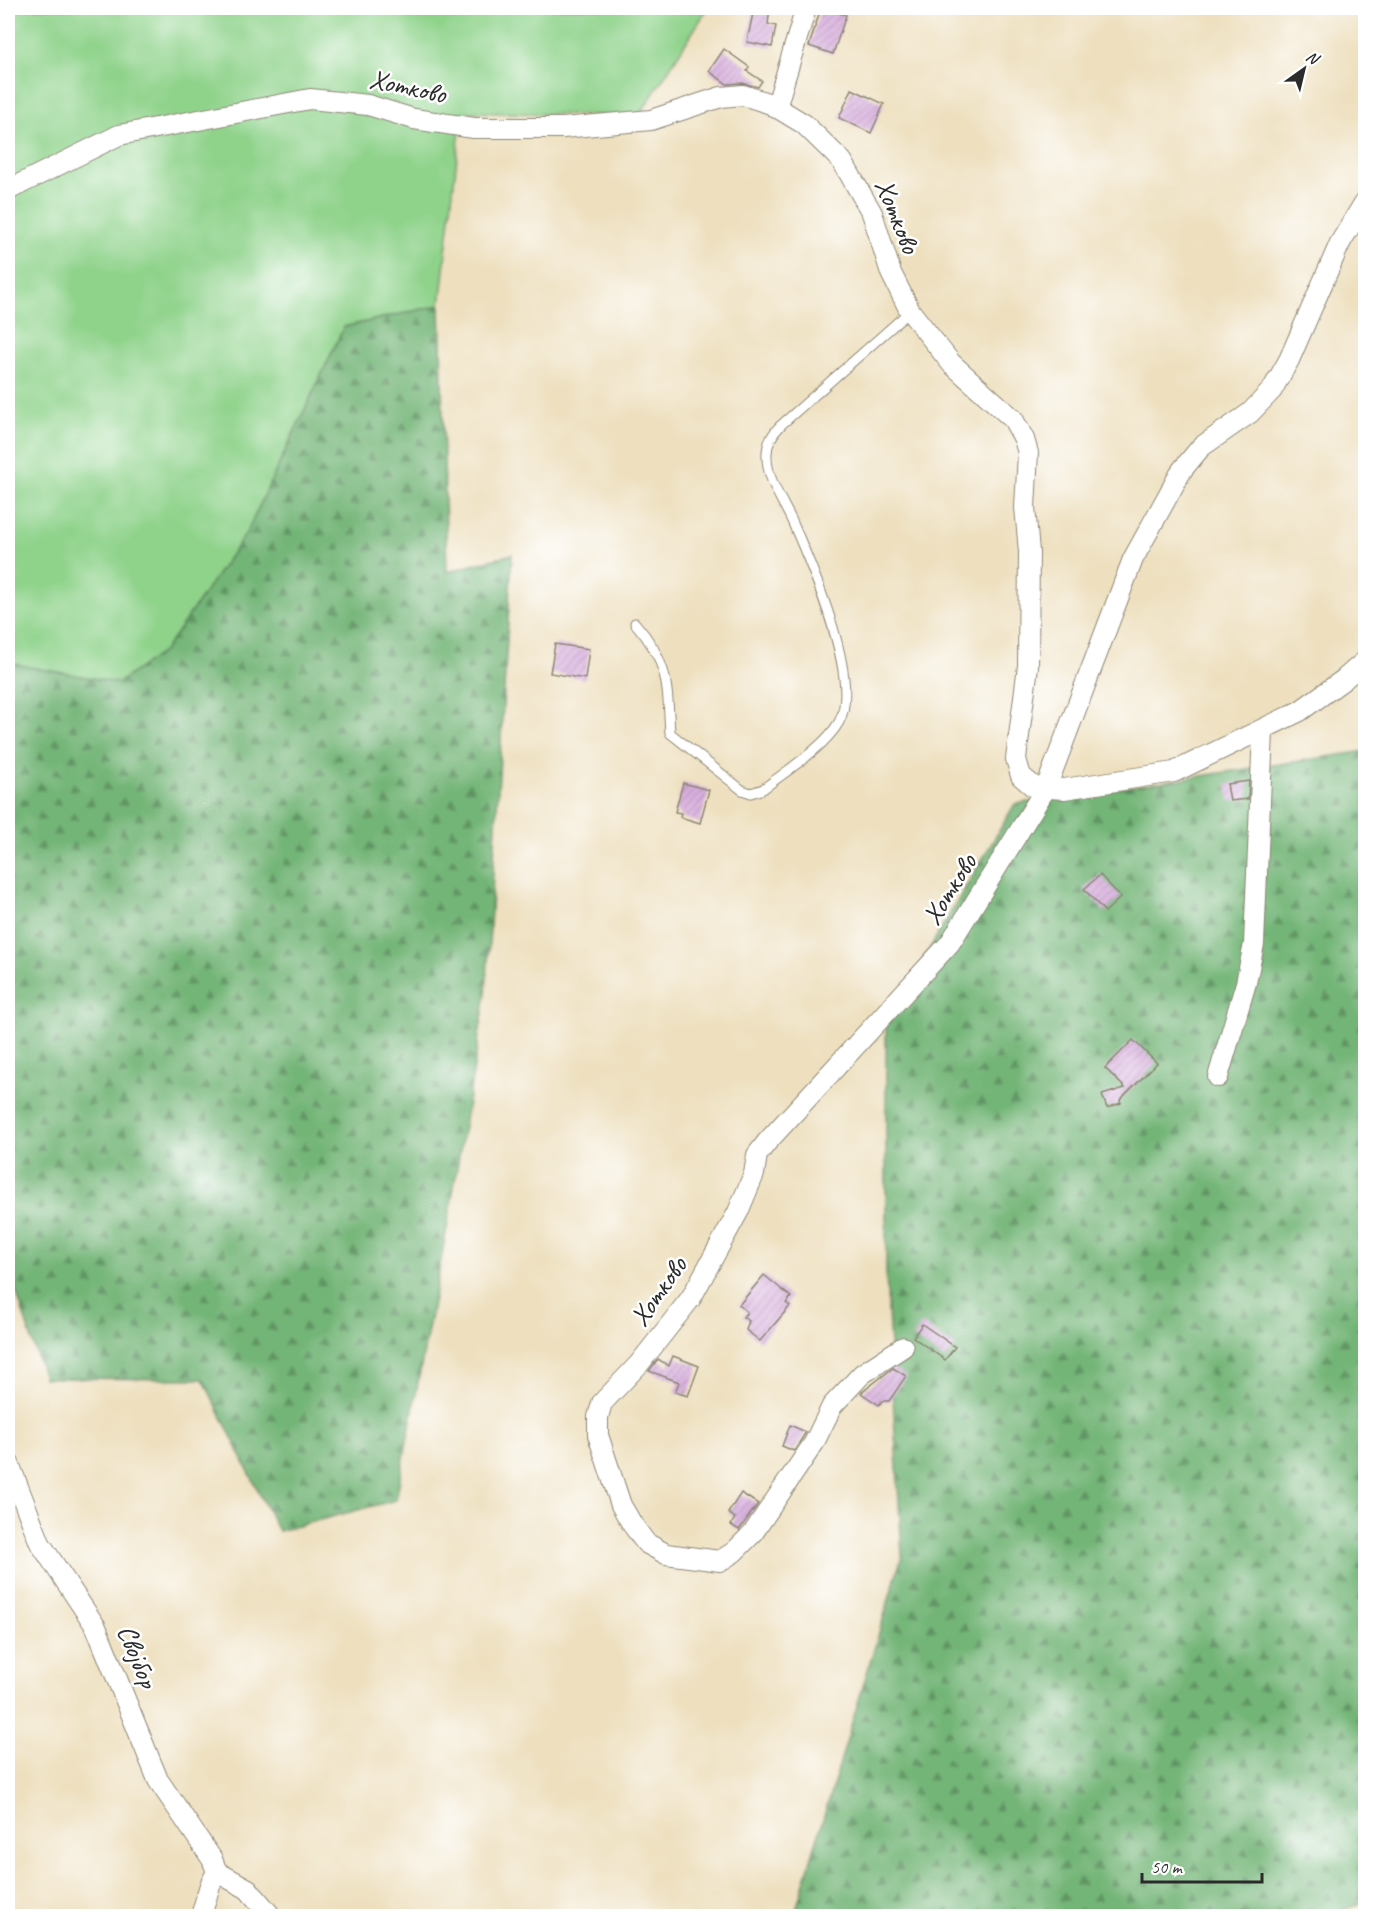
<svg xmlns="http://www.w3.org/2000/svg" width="1373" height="1924" font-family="Caveat,sans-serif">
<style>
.grass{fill:#8fd38b;stroke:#5d7f5b;stroke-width:1.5}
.forest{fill:url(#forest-firs);stroke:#4f7051;stroke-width:1.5}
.building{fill:url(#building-hatch)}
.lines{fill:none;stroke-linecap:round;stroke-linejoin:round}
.lane-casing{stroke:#8c8675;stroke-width:11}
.street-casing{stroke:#8c8675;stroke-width:22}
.lane{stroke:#fff;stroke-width:9}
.street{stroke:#fff;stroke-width:20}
.labels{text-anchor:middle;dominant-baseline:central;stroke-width:5;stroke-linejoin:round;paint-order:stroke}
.street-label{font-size:28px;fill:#2b2b2b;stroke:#fff}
</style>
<defs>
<pattern id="forest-firs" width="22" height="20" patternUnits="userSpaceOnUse" patternTransform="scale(1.5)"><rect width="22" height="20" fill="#73b577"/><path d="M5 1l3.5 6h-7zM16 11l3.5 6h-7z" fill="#5f9362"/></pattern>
<pattern id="building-hatch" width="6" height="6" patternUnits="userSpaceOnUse" patternTransform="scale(1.5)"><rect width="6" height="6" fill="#d7acdd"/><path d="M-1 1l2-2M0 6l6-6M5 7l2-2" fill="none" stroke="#af8cb3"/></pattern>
</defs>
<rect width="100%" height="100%" fill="#fff"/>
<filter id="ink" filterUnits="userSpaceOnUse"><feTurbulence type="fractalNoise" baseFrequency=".0167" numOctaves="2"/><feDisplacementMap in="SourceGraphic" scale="12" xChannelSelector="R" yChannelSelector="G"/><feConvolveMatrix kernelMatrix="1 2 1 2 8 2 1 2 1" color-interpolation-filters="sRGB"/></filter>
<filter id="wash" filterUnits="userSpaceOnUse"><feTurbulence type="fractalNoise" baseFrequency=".008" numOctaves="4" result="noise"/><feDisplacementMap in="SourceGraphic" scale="24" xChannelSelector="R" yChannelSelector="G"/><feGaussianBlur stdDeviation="1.35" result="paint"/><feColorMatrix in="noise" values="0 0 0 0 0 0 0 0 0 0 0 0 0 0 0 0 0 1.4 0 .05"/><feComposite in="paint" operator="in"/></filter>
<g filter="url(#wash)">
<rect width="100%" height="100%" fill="#eee0bf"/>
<!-- grass -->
<path class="grass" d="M8,8H708L639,116L462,112L440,305L344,327L247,532L164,651L118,683L8,663Z"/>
<!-- forest -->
<g class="forest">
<path d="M440,305L447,572L512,554L486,994L448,1223L396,1500L278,1531L203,1379L44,1378L8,1266V663L118,683L164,651L247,532L344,327Z"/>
<path d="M1365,751V1901L1331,1916H794L902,1556L886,1275V1022L1015,804Z"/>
</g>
<g id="blocks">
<!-- building -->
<g class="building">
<path d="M754,8H770L768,24L776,26L772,47L747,42Z"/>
<path d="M821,8L846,15L833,54L809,46Z"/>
<path d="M724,49L749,67L747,71L762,81L758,87L742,83L727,84L709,71Z"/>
<path d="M852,89L884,104L871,133L839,118Z"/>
<path d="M555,644L589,649L585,679L550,673Z"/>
<path d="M1249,781L1248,799L1230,801L1227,784Z"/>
<path d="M683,783L709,790L700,823L680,817L681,813L675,812Z"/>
<path d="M1100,875L1121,897L1105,912L1084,889Z"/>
<path d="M1133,1040L1157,1063L1120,1100L1121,1103L1107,1108L1102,1095L1125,1088L1105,1068Z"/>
<path d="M764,1275L791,1297L786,1303L790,1306L760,1341L746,1330L749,1321L743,1317L747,1312L739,1305Z"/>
<path d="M922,1324L955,1347L945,1360L913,1337Z"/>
<path d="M673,1356L699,1366L688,1396L675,1392L679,1382L649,1371L658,1359L669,1366Z"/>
<path d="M893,1368L906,1376L889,1401H882L879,1405L861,1393Z"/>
<path d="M790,1425L806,1432L794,1451L782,1446Z"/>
<path d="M741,1493L758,1504L739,1530L731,1525L735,1518L728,1513Z"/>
</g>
</g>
</g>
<g filter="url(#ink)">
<use href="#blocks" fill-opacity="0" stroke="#8c8675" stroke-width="1.5"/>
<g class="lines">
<defs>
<path id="lane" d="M635,623C669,662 667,684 670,733L742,790L751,793L763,789C786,771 825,747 839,722C862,680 811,564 792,521C783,502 767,479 767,457C766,444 772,434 781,425L910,311"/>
<g id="street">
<path d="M776,108L806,8"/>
<path d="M8,190L119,135L310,99L368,105L414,119L474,128H563L651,120L721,97L743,95L771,104L804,124L842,161L872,213L891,273L910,311L951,363L1013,419L1024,439L1028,453L1025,507L1029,552L1028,666L1016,759L1021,776L1034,787L1064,789L1174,772L1300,711L1343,680L1366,660"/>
<path d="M1218,1077L1246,983L1254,944L1263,731"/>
<path d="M903,1347L862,1374L832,1406L814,1443L753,1533L734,1552L720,1561L666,1554L646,1543L632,1524L621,1505L598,1435V1417L602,1403L639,1364L691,1298L738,1212L754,1174L757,1155L767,1142L950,943L1046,788L1133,559L1182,470L1201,447L1250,413L1272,390L1289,360L1340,243L1366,200"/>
<path d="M8,1461L40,1543L96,1627L158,1780L212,1859L217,1872"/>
<path d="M217,1872L248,1889L271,1916"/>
<path d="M201,1916L210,1885L217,1872"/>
</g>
</defs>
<!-- lane casing -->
<use href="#lane" class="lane-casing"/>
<!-- street casing -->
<use href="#street" class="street-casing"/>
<!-- lane -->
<use href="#lane" class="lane"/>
<!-- street -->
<use href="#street" class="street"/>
</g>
</g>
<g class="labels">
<!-- street labels -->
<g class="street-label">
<text transform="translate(408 86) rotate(12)">Хотково</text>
<text transform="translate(898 216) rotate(68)">Хотково</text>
<text transform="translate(949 889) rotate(-58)">Хотково</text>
<text transform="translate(658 1291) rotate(-55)">Хотково</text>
<text transform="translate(138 1656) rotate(68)">Својбор</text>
</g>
</g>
<!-- margin -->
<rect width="1373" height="1924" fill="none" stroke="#fff" stroke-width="30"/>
<!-- north arrow -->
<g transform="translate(1304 69) rotate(34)" stroke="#ffffff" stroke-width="4.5" paint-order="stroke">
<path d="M0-4.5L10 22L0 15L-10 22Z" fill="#2b2b2b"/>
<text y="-9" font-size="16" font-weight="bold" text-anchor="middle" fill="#2b2b2b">N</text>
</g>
<!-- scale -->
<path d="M1142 1873v9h120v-9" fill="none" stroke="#2b2b2b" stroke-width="3"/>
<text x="1151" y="1873" font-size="18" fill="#2b2b2b" stroke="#ffffff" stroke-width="4.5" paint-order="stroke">50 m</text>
</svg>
